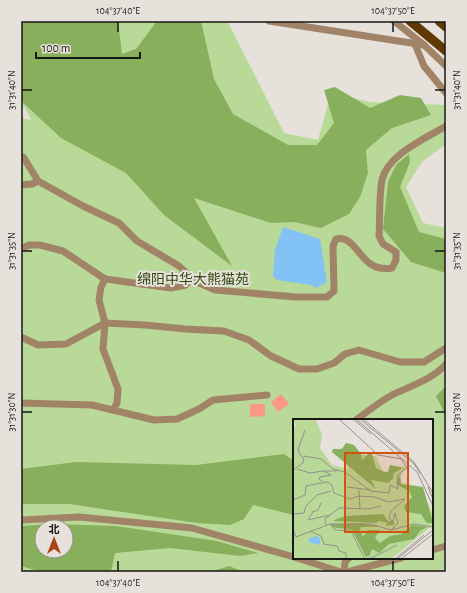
<svg xmlns="http://www.w3.org/2000/svg" width="467" height="593" font-family="'Alegreya Sans','Noto Sans SC',sans-serif">
<style>
.green{fill:#b9d998;fill-rule:evenodd}
.forest{fill:#88af5b;fill-rule:evenodd}
.water{fill:#82c2f4}
.building{fill:#f99983}
.lines{fill:none;stroke-linecap:round;stroke-linejoin:round}
.minor{stroke:#a18467;stroke-width:7}
.major{stroke:#603905;stroke-width:9}
.ticks{fill:none;stroke:#181614;stroke-width:1.5}
.labels{text-anchor:middle;dominant-baseline:central;stroke-width:4;stroke-linejoin:round;paint-order:stroke}
.park-label{font-size:14px;fill:#324b0e;stroke:#e7e1dc}
.inset-road{fill:none;stroke:#94908c;stroke-width:1}
.view{fill:#d3520d;fill-opacity:0.15;stroke:#d3520d;stroke-width:2}
.inset-edge{fill:none;stroke:#181614;stroke-width:2}
.neatline{fill:none;stroke:#181614;stroke-width:1.5}
.ticks-label{font-size:10px;text-anchor:middle;fill:#181614}
</style>
<rect width="100%" height="100%" fill="#e7e1dc"/>
<!-- green -->
<path class="green" d="M21,21L228,22L284,133L318,140L331,93L370,102L446,105V144L422,162L406,187L423,223L446,228V572H21V118L31,120L21,101ZM294,420H432V558H294ZM42,527H66V551H42Z"/>
<!-- forest -->
<g class="forest">
<path d="M21,21H118L122,54L136,49L157,21H201L214,79L233,114L288,145H317L334,123L324,90L335,87L370,108L400,95L421,98L431,115L392,128L366,150L368,173L360,197L349,214L321,228L294,222L271,223L194,198L232,266L164,215L126,173L61,138L21,101Z"/>
<path d="M409,154L410,162L400,187L419,232L446,239V273L411,262L383,229L388,182L396,165Z"/>
<path d="M446,386V416L436,396Z"/>
<path d="M284,454L294,461V515L253,505L244,519L230,525L197,523L69,504H21V469L76,462L196,465Z"/>
<path d="M52,524L116,526L217,541L258,553L240,556L170,548L115,553L111,572H41L21,566V526ZM42,527H66V551H42Z"/>
<path d="M229,566L244,572H210Z"/>
</g>
<!-- water -->
<path class="water" d="M283,227L320,239L327,282L317,288L310,285L277,280L273,276L275,250Z"/>
<!-- building -->
<g class="building">
<path d="M281,394L289,404L278,412L271,402Z"/>
<path d="M250,404H265V416L250,417Z"/>
</g>
<g class="lines">
<!-- minor -->
<g class="minor">
<path d="M269,21L424,45"/>
<path d="M394,21L424,45L446,66"/>
<path d="M415,44L424,66L446,93"/>
<path d="M21,156L24,158L38,181L83,206L119,223L137,241L179,266L197,282L215,290L296,297H327L334,291L333,246L336,239C359,234 359,274 392,268L396,260V252L383,244L379,236C380,219 379,196 382,180C387,155 426,138 446,126"/>
<path d="M21,185L32,184L38,181"/>
<path d="M21,249L29,245H40L63,251L105,279L171,288L186,285L191,277"/>
<path d="M105,279L101,287L99,300L105,323L103,349L118,389L117,403L113,410"/>
<path d="M21,337L38,345L66,344L105,323L145,325L185,329L224,331L249,340L271,356L299,369H317L334,363L345,354L359,350L400,362H424L446,348"/>
<path d="M21,403L92,405L154,420L177,419L199,409L213,400L267,395"/>
<path d="M356,420C367,412 379,402 392,395C410,386 432,380 446,364"/>
<path d="M21,520L79,517L192,528L294,557"/>
<path d="M432,550L446,546"/>
<path d="M297,558L341,572"/>
<path d="M344,572L345,562L349,558"/>
<path d="M347,572L401,558"/>
</g>
<!-- major -->
<g class="major">
<path d="M410,21L446,51"/>
<path d="M439,21L446,27"/>
</g>
</g>
<!-- ticks -->
<path class="ticks" d="M118,22V32M393,22V32M22,90H32M435,90H445M22,251H32M435,251H445M22,412H32M435,412H445M118,561V571M393,561V571"/>
<g class="labels">
<!-- park labels -->
<g class="park-label">
<text x="193" y="280">绵阳中华大熊猫苑</text>
</g>
</g>
<!-- overview -->
<g transform="translate(293 419)">
<rect width="140" height="140" fill="#e7e1dc"/>
<path d="M0,0H22L29,15L27,29L39,46L56,50L50,37L45,38L40,34L58,24L62,35L83,37L90,52L95,53L97,46L113,48L107,59L109,64L128,68L140,96V106L98,140H0V11L3,6Z" fill="#b9d998"/>
<path d="M53,24L61,26L68,35L69,41L75,35H79L83,49L91,53H95L97,46L110,49L101,54L100,60L95,64L78,61L83,70L39,33L40,30H49ZM107,55L108,65L130,68L140,104H134L128,95L113,93L111,87L119,78L116,72L103,65ZM90,95L95,102H101V106L93,107L94,104L86,102L83,104L39,102L52,97ZM68,104L87,108H68L67,111L70,118L75,111H87L82,119L87,124L97,117L109,115L119,106L135,108L128,111L121,120L96,125L86,134L79,130L76,137L73,138L59,111L39,108L38,105Z" fill="#88af5b"/>
<path d="M24,117L27,120V126L15,123L17,119Z" fill="#82c2f4"/>
<path class="inset-road" d="M46,0L85,36L109,40M60,0L78,15M63,0L124,53L140,87M67,0L120,44L128,55M70,0L121,43L140,74M9,39L5,31L12,11M4,50L17,54L30,52M0,51L10,44L11,37L28,40L40,50L52,53L78,72L96,74L97,66L105,70L104,56L114,49L108,40M30,63L26,60L27,58L38,56L30,52H44M54,68L78,71M135,68L140,80M66,71L67,89M0,81L12,76L13,67L34,63L39,66L41,74L57,80L66,77L82,78L95,83L112,80L98,92L96,100L100,102L102,94L105,104L98,111M19,93L25,91L28,84M20,93L15,101L37,96M0,95L11,94L13,87L24,76L38,72M37,105L42,111L58,112L72,140M33,106L32,100L46,89L76,90L88,87M0,110L3,118L37,105H78L98,111L121,105L140,108M17,112L28,117L31,125L44,127L46,132L53,134V140M76,140L104,126M102,140L131,116M104,140L140,111M108,140L140,115"/>
<path class="view" d="M52,34H115V113H52Z"/>
<rect width="140" height="140" class="inset-edge"/>
</g>
<!-- border -->
<rect width="467" height="593" fill="none" stroke="#e7e1dc" stroke-width="44"/>
<!-- north arrow -->
<g transform="translate(54 539)"><circle r="19" fill="#e7e1dc" stroke="#94908c"/>
<path d="M0-3L7 15L0 10L-7 15Z" fill="#aa431c"/>
<text y="-6" font-size="11" font-weight="bold" text-anchor="middle" fill="#181614">北</text>
</g>
<!-- scale -->
<path d="M36 52v6h104v-6" fill="none" stroke="#181614" stroke-width="2"/>
<text x="42" y="52" font-size="12" fill="#181614" stroke="#e7e1dc" stroke-width="3" paint-order="stroke">100 m</text>
<rect x="22" y="22" width="423" height="549" class="neatline"/>
<g class="ticks-label">
<text x="118" y="14">104°37'40"E</text>
<text x="393" y="14">104°37'50"E</text>
<text transform="translate(11 90) rotate(-90)" y="4">31°31'40"N</text>
<text transform="translate(456 90) rotate(-90)" y="4">31°31'40"N</text>
<text transform="translate(11 251) rotate(-90)" y="4">31°31'35"N</text>
<text transform="translate(456 251) rotate(-90)" y="4">31°31'35"N</text>
<text transform="translate(11 412) rotate(-90)" y="4">31°31'30"N</text>
<text transform="translate(456 412) rotate(-90)" y="4">31°31'30"N</text>
<text x="118" y="586">104°37'40"E</text>
<text x="393" y="586">104°37'50"E</text>
</g>
</svg>
